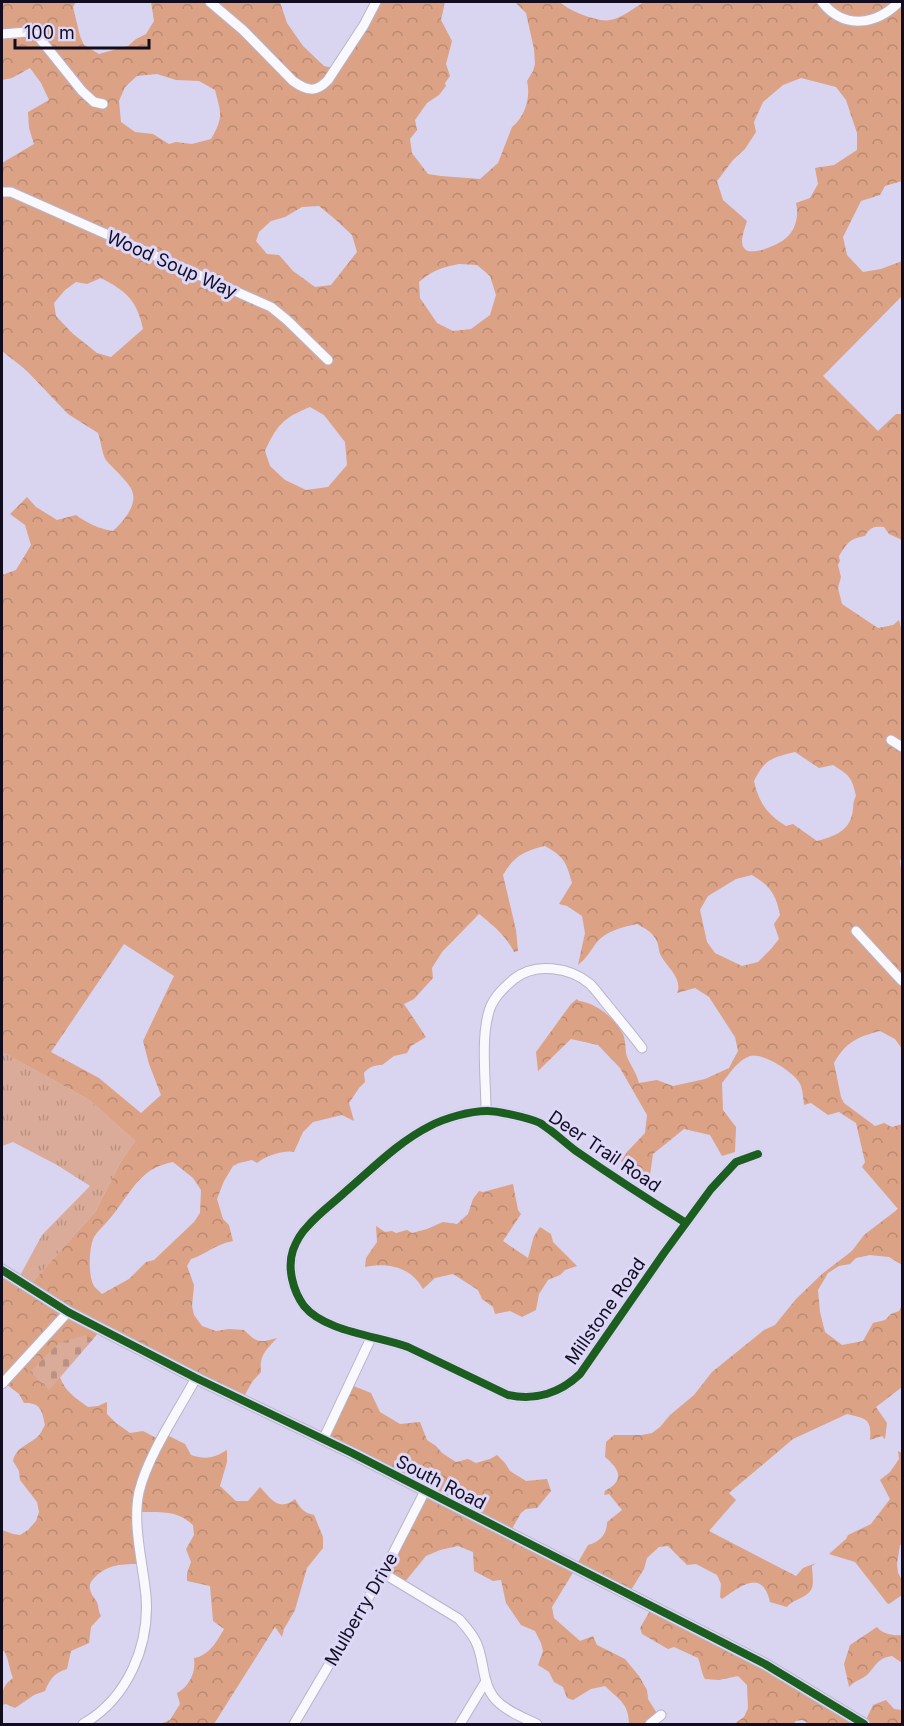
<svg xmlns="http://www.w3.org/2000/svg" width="904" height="1726" font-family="Inter,sans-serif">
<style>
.grass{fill:url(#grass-tufts)}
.forest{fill:url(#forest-crowns);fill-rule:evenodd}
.cemetery{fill:url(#cemetery-stones)}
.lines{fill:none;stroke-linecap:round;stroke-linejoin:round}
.minor-casing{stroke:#b8b4ca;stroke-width:11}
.tertiary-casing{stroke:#b8b4ca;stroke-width:13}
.minor{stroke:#f9f9fd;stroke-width:9}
.tertiary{stroke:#f9f9fd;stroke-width:10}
.cycleway-casing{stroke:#ded8f8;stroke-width:11}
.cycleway{stroke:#1b5e20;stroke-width:8}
.labels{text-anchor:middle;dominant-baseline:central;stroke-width:6;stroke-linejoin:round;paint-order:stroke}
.street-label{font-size:18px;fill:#110d1f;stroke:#ded8f8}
</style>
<defs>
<pattern id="grass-tufts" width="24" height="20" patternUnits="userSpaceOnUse" patternTransform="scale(1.5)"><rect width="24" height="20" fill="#daab99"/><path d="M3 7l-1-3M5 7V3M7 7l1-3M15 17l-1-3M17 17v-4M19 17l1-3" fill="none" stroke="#ba9283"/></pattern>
<pattern id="forest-crowns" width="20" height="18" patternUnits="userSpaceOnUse" patternTransform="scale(1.5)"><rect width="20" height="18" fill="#dba285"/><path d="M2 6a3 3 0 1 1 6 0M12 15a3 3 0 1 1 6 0" fill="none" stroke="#bb8a72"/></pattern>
<pattern id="cemetery-stones" width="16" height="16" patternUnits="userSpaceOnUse" patternTransform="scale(1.5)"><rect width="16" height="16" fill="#daab99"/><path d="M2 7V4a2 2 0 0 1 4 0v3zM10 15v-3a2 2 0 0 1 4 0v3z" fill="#ba9283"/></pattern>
</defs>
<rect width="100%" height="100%" fill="#d9d4f0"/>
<!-- grass -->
<path class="grass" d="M2,1052L89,1100L135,1141L120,1163L95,1212L29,1286L17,1281L42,1235L90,1186L57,1165L13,1142L2,1146Z"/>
<!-- forest -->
<g class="forest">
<path d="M2,2H76L73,7L80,36L84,45L99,54L128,46L136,39L146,34L154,21L151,2H280L287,23L303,46L324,66L333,68L374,2H445L441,20L452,41L446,64L450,76L445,83L446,86L439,95L427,103L415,120L417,130L410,139L412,153L428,174L441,176L480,179L498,163L512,127C525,117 531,97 527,81L533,71L535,64L534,49L526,13L515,2H560C567,10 599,23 610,20C622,18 634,8 644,2H901L899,3L902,8V181L885,186L880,195L861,201L843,237L847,255L863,272L881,269L902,261V296L823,376L878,431L896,414H902V540L889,534L884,527C874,526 870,527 865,536C849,539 848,542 839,556L840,561L838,565L841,577L838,588L842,604L878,628L893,625L899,620L902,632V857L900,861L902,877V1049L895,1039L880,1031C857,1037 846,1042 834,1063L841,1097L844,1103L875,1126L884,1123L892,1127L902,1124V1265L889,1257L870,1255L856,1258L850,1264L839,1266L828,1273L818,1290L820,1312L825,1332L842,1345L863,1341L873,1323L885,1320L891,1314L899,1311L902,1305V1387L876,1407L887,1423L885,1439L882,1436L870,1440C872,1418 866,1419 847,1414L793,1439L729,1493L736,1500L709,1531L796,1576L803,1568L816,1563L812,1566C812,1572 814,1582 812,1588C808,1598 793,1599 787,1607L770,1602C762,1568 741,1586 722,1599L720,1597L721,1584L717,1575L696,1564L687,1565L668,1546L659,1547L647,1558L644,1569L628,1595L577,1564L588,1545C600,1542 607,1534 607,1522L622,1510L609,1494L604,1495L605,1491C624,1481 621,1470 605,1457L606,1442L614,1435H642L652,1433L660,1427L670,1415L694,1395L712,1372L764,1330L775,1325L796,1299L822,1274L852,1251L864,1235L898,1209L862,1167L865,1162L856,1123L839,1112L828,1115L811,1103L804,1105C803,1098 803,1088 799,1082C792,1071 762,1052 750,1056C738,1060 730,1073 722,1083L723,1110L736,1127L735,1152L722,1156L710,1135L684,1129L653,1154L650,1175L638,1184L621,1161L627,1152L645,1133L647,1115L620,1068L598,1045L571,1039L538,1071L536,1052L571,1004L577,999L579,1001C596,1003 615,1018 623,1034C626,1041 625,1050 627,1057C631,1066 637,1074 639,1083L657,1080L673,1086L705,1079L729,1068L738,1051L735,1037L709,997L695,988L677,993C683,979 668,968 661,956C658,950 659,943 655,938C651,931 644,928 637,924C623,927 606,931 597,942C590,951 587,958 578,965L585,933L582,916L567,906L559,904L572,883C566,861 564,857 545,846C524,851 514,856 503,875L516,930L518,951L514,952C506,936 493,925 479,914L442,952L432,968L433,978L414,999L404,1004L426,1037L411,1046L407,1053L394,1056L382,1065C374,1065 369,1067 364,1073L365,1082L359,1088L349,1103L354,1121L342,1115L313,1122L303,1132L294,1152C283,1150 266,1156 257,1163L252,1160L239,1163L233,1166L224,1181L217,1199L223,1219L229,1225L233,1241C215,1244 207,1254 191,1259L187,1266L194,1285L192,1306L194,1315L202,1326L216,1331L229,1329L244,1330C257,1343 259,1343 277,1338C266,1350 259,1355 261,1372L252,1382L242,1400L100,1331L60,1377C65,1392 76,1398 88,1407L98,1406L107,1402V1414L116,1423L130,1433L143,1431L162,1441L167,1435L185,1444L191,1455C206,1460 214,1458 227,1450V1462L220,1486L236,1501H248L260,1487C271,1499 279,1512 295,1499C300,1508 304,1513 314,1515L323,1537V1548L307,1568L295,1610L284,1629L282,1637L275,1627L214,1724H160L170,1720L180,1704L177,1693C190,1686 196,1672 194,1658C209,1656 217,1641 224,1629L213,1621L210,1586L187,1581V1573L191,1562L186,1549L194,1535L193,1525C178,1510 160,1512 139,1512L140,1564C123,1564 108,1564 95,1577C91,1581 89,1584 90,1589C91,1595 94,1597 97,1602C99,1607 98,1611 101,1616L91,1627L89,1643L71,1651L67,1669C54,1673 50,1679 45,1691L34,1695L15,1708L6,1704L2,1705C2,1692 2,1686 13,1678C9,1669 9,1659 4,1651H2V1530L13,1534L20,1535L28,1530L36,1521L39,1512L37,1502L20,1480L19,1471L13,1461C16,1446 32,1444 40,1434C42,1431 43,1428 45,1425C42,1411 41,1402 24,1403L19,1394L6,1384L2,1386V1271L29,1286L95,1212L120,1163L135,1141L89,1100L2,1052V588L3,586L2,575L16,570L31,545L25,525L10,514L27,497L36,507L57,520L76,515C87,523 99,529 113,531C122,523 136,507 133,494C132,484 113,469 106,460C102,454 101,441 98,433L68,414L26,370L2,351V163L34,144L29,128L28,112L49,100L41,83L30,68L12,78L2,80ZM157,74L176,80L199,81L215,90C221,113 224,117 211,139L192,144L176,142L169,144L153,134L135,132L121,122L119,101L125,87L137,76ZM801,78L836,87L846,100L857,133V150L834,165L815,168L818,184L810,198L796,203C799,215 796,230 786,238C780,244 750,258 744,248C739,242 745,228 747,221L723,200L717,181L733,160L745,149L756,132L754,122L763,102L783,85ZM319,206L336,220L352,235L357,252L331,285L315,287L293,271L279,255L267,254L256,241L259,232L271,221L285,217L302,207ZM459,264L477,265L490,276L496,295L490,315L471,329L453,331L437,323L420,298L419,282C431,271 443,267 459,264ZM101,278C126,291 137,300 143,329L111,357L97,353L72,333L56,316L54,303L65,290L76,282L87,284ZM310,407L324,415L345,442L347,465L328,487L306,490L285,480L270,466L265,451C277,425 283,418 310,407ZM795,752L819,768L833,765C849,775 852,777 856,796C852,803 854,808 852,815C848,832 832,837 817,841L793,824L786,826C767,814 759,803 754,781C765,759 771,758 795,752ZM752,875C770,886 776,894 780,915L774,924L779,939L771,949L758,962L742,966L715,953L707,942L700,910L708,896L736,879ZM124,944L174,976L143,1041L149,1064L161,1095L141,1113L99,1078L51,1052ZM173,1162L193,1178L201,1190L200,1213L194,1222L154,1260L146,1262L129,1279L102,1294C99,1291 94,1287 93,1284C88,1273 89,1247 94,1237C99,1229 109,1221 115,1212C133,1189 141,1168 173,1162Z"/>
<path d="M513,1184L518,1210L521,1214L503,1241L528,1258L534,1236L540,1227L551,1234L553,1242L577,1266L565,1270L560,1275L548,1280L539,1294L536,1310L522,1317L510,1311L495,1314L493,1307L482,1299L478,1290L453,1274L435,1278L423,1289C411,1267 388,1262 365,1267L366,1258L377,1242L376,1226L385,1232L392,1231L396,1233L407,1230L412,1233L427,1229L443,1222L457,1224L468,1214L473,1199L479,1191L483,1192Z"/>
<path d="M351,1385L371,1393L380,1412L400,1424L420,1422L427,1440L436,1446L442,1453L456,1462L468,1459L476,1463L490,1459L497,1455L505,1463L510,1471L526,1481L547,1479L551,1491L537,1508L526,1509L521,1513L509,1534L574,1571L552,1607L554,1618L580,1641L593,1636L597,1645L625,1659L639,1676L647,1690L648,1699L658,1715L649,1724H629C629,1703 618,1699 605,1686L591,1689L573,1700L567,1698L563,1687L554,1682L549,1672L538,1665L543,1651L541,1643L535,1631L521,1625L506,1603L501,1580L493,1581L474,1571L473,1552L458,1546L440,1550L426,1556L404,1583L387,1574L425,1493L326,1442Z"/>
<path d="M898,1451L902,1453V1544L900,1545L897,1564L898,1573L902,1580V1595L889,1604L887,1603L855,1562L829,1554L846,1539L848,1535L871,1524L890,1499L880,1480L890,1472L899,1459Z"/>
<path d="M651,1609L767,1666L853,1719L849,1724H810L802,1720L796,1721L793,1724H734L744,1717L748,1708L747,1685L738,1676L719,1680L705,1679C701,1672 701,1665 698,1658L674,1647L668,1649L642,1634L640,1628Z"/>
<path d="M877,1627C882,1634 894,1636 902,1635V1663L892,1656C878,1658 877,1664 869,1673C864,1679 855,1680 849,1687L844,1664L850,1645Z"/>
<path d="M886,1700L894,1709L902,1710V1724H864L873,1705Z"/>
</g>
<!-- cemetery -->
<path class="cemetery" d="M85,1335L93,1339L49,1390L30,1372L59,1343Z"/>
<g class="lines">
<defs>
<g id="minor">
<path d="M210,2L243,30L293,81C307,91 316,93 328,80L364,25L376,2"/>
<path d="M822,2C844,30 876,25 899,2"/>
<path d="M2,34L27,32L37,35L82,91L94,102L103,104"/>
<path d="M2,192H11L271,307L287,320L328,360"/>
<path d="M891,740L902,747"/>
<path d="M856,931L902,981"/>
<path d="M486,1111C486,1083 481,1042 488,1015C491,1000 502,989 514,979C535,962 570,967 590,984C595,989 600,996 605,1002C617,1017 630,1032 642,1048"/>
<path d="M686,1223C649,1200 612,1176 576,1151C564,1142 553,1131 540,1123C530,1118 498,1111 487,1111C470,1111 445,1118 430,1126C398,1142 371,1170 344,1193C332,1204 318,1214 307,1227C301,1233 296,1242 293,1250C287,1268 293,1291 304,1306C325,1332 379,1336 408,1347L508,1395C535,1401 560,1393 580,1374L664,1253L711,1189L736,1162L758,1154"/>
<path d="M2,1384L68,1312"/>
<path d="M323,1440L371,1338"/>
<path d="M383,1573L459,1619C465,1626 472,1633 476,1642C485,1660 481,1684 496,1700C506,1711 524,1718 537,1724"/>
<path d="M83,1724C127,1699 150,1646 146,1596C143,1564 132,1524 139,1492C148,1455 177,1413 196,1378"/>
<path d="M294,1724L383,1573L425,1491"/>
<path d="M460,1724L486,1681"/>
<path d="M650,1724L661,1715"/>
</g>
<path id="tertiary" d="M2,1270L68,1312L196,1378L352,1453L765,1664L864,1724"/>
</defs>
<!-- minor casing -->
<use href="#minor" class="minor-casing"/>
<!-- tertiary casing -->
<use href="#tertiary" class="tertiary-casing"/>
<!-- minor -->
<use href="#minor" class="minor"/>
<!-- tertiary -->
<use href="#tertiary" class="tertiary"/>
<defs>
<g id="cycleway">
<path d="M686,1223C649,1200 612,1176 576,1151C564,1142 553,1131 540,1123C530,1118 498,1111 487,1111C470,1111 445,1118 430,1126C398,1142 371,1170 344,1193C332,1204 318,1214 307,1227C301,1233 296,1242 293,1250C287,1268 293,1291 304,1306C325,1332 379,1336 408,1347L508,1395C535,1401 560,1393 580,1374L664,1253L711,1189L736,1162L758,1154"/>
<path d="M2,1270L68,1312L196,1378L352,1453L765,1664L864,1724"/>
</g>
</defs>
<!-- cycleway casing -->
<use href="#cycleway" class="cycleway-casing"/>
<!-- cycleway -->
<use href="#cycleway" class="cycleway"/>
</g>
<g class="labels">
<!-- street labels -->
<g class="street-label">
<text transform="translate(172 264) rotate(24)">Wood Soup Way</text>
<text transform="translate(605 1151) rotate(34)">Deer Trail Road</text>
<text transform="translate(605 1311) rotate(-55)">Millstone Road</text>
<text transform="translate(441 1482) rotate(27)">South Road</text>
<text transform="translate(361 1609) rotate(-60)">Mulberry Drive</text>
</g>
</g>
<!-- border -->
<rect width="904" height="1726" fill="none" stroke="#110d1f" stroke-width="6"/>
<!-- scale -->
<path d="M15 39v9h134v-9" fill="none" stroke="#110d1f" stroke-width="3"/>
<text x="24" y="39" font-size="18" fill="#110d1f" stroke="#ded8f8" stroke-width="4.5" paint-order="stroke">100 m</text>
</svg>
